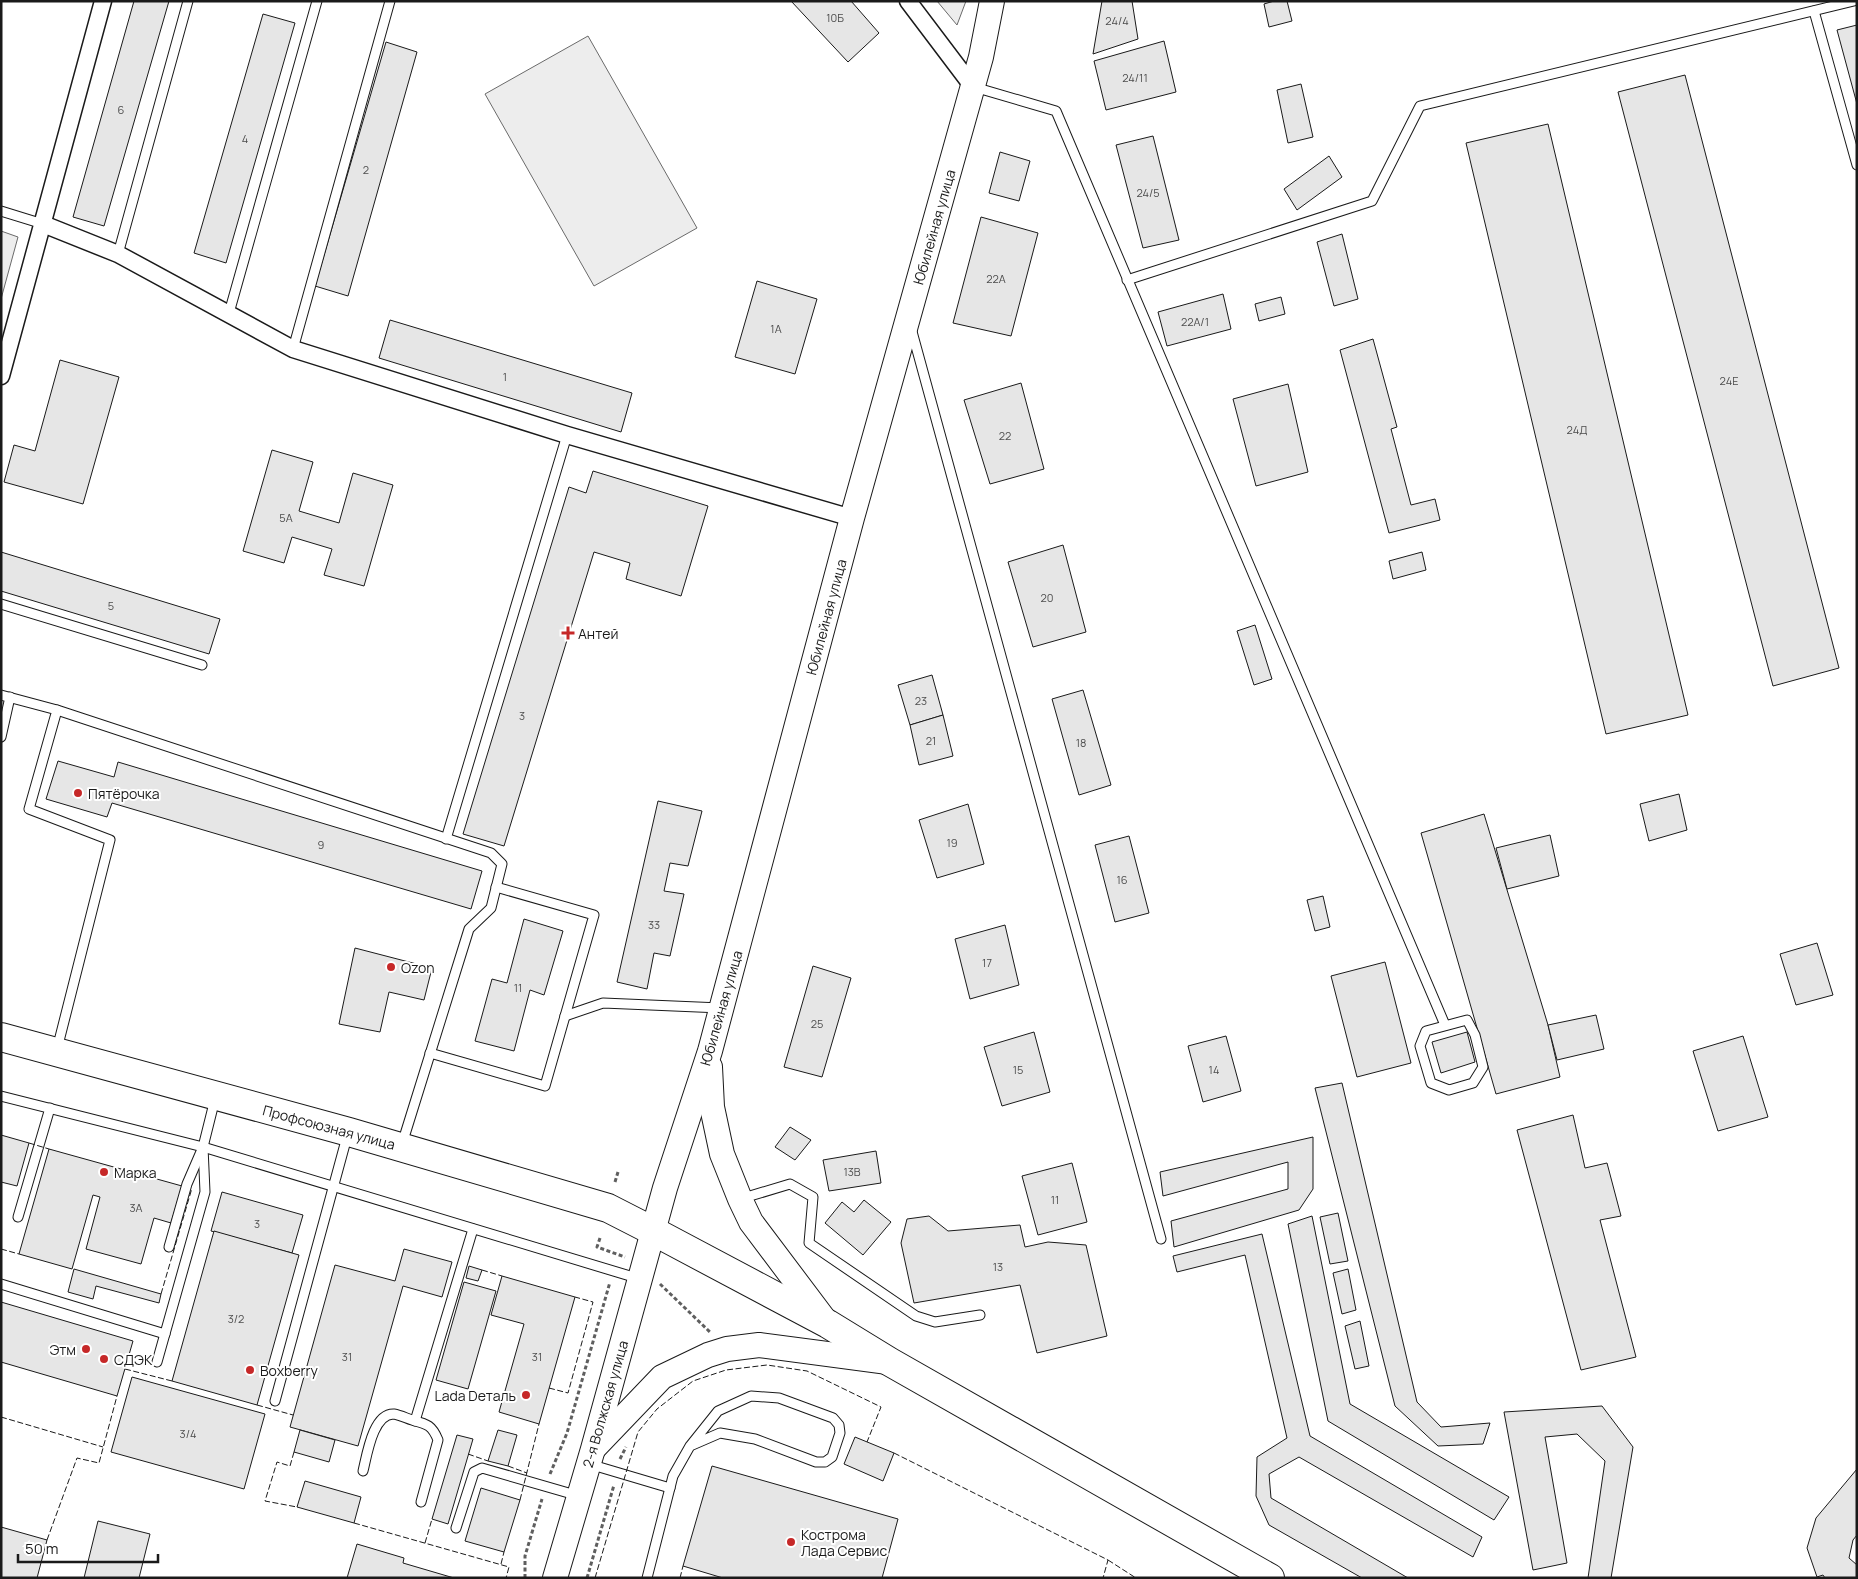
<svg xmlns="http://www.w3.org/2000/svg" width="1858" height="1579" font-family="Manrope,sans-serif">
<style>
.built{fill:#ededed;stroke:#6a6a6a}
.building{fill:#e6e6e6;stroke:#1a1a1a}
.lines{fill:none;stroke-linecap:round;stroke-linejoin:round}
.lane-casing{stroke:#1a1a1a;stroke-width:11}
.street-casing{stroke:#1a1a1a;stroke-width:19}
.secondary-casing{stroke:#1a1a1a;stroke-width:26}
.highway-casing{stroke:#1a1a1a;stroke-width:30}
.path{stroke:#5f5f5f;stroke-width:3;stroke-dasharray:4 2.5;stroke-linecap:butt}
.lane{stroke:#fff;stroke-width:9}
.street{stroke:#fff;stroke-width:16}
.secondary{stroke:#fff;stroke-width:24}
.highway{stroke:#fff;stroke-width:28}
.fence{stroke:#1a1a1a;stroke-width:1;stroke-dasharray:6 2.5;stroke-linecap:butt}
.poi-dot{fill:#c62828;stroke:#fff;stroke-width:2}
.labels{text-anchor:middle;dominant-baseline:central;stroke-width:4;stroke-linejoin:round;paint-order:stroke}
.number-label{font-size:11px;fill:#4d4d4d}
.street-label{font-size:14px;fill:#1a1a1a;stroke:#fff}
.poi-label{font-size:14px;fill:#1a1a1a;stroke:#fff;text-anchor:start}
</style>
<rect width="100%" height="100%" fill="#fff"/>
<!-- built -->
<g class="built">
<path d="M937,1H966L957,25Z"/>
<path d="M588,36L697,228L594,286L485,94Z"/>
<path d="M1,231L18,237L1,299Z"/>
</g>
<!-- building -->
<g class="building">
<path d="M134,1H169L104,226L73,217Z"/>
<path d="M791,1H851L879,33L848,62Z"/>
<path d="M1102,1H1132L1138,39L1093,54Z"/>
<path d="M1274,1H1287L1292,21L1269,27L1264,4Z"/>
<path d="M263,14L295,23L226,263L194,253Z"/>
<path d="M1857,25V104L1837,30Z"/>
<path d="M1164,41L1176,92L1106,110L1094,61Z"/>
<path d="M386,42L417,52L348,296L315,286Z"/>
<path d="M1685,75L1839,668L1773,686L1618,92Z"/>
<path d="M1301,84L1313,137L1288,143L1277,90Z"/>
<path d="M1548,124L1688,715L1606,734L1466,143Z"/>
<path d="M1153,136L1179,240L1143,248L1116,145Z"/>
<path d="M1000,152L1030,161L1019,201L989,193Z"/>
<path d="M1329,156L1342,177L1297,210L1284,189Z"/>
<path d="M981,217L1038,233L1011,336L953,323Z"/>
<path d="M1342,234L1358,299L1334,306L1317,242Z"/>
<path d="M757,281L817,299L795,374L735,357Z"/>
<path d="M1223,294L1231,329L1167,346L1158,312Z"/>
<path d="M1281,297L1285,314L1259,321L1255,304Z"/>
<path d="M390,320L632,393L621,432L379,358Z"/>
<path d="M1373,339L1397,427L1391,429L1411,505L1435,499L1440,520L1389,533L1340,350Z"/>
<path d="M60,360L119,377L83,504L4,482L14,445L35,451Z"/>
<path d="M1021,383L1044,469L990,484L964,400Z"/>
<path d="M1288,384L1308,472L1256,486L1233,399Z"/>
<path d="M272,450L313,462L299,511L339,523L353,473L393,485L364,586L324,575L332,549L292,537L284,563L243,551Z"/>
<path d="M593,471L708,506L681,596L626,579L630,563L594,552L504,846L463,834L569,487L586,493Z"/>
<path d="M1063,545L1086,632L1033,647L1008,562Z"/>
<path d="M1,552L220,619L209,654L1,591Z"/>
<path d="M1422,552L1426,570L1393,579L1389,561Z"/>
<path d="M1255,625L1272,679L1254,685L1237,631Z"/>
<path d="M932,675L943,715L910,725L898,685Z"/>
<path d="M1083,690L1111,785L1079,795L1052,699Z"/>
<path d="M943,715L953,756L919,765L910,725Z"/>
<path d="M58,761L114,777L118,762L482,871L471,909L112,803L107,817L46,799Z"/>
<path d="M1679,794L1687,830L1649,841L1640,804Z"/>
<path d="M658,801L702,811L688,866L670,863L664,891L684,894L670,956L654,953L647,989L617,982Z"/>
<path d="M968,804L984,864L937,878L919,820Z"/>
<path d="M1484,814L1548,1025L1560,1077L1496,1094L1421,833Z"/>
<path d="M1550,835L1559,876L1507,889L1496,848Z"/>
<path d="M1129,836L1149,913L1115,922L1095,845Z"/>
<path d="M1323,896L1330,927L1315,931L1307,900Z"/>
<path d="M524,919L563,931L544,995L530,990L514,1051L475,1041L492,979L507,983Z"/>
<path d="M1005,925L1019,985L970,999L955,939Z"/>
<path d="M1817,943L1833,995L1796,1005L1780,954Z"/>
<path d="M355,948L432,968L424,1000L389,992L380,1032L339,1024Z"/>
<path d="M1385,962L1411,1063L1357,1077L1331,976Z"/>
<path d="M813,966L851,978L822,1077L784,1067Z"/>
<path d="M1596,1015L1604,1049L1557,1060L1548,1025Z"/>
<path d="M1034,1032L1050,1092L1002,1106L984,1047Z"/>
<path d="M1467,1032L1475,1062L1441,1073L1432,1042Z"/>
<path d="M1226,1036L1241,1091L1203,1102L1188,1046Z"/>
<path d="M1743,1036L1768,1117L1718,1131L1693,1051Z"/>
<path d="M1342,1083L1417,1402L1441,1427L1490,1423L1483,1444L1438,1446L1395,1406L1315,1088Z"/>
<path d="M1573,1115L1585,1168L1607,1163L1621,1216L1600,1220L1636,1357L1581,1370L1517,1130Z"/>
<path d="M790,1127L811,1140L795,1160L775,1147Z"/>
<path d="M1,1135L29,1143L17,1186L1,1182Z"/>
<path d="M1313,1137V1189L1299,1210L1174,1247L1171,1221L1288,1189V1162L1163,1196L1160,1172Z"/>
<path d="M49,1149L182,1186L171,1223L154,1218L141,1264L86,1249L100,1197L93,1195L72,1269L19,1254Z"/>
<path d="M876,1151L881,1183L829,1191L823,1160Z"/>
<path d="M1072,1163L1087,1222L1038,1235L1022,1176Z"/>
<path d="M222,1192L303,1215L292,1253L211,1231Z"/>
<path d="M864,1200L891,1222L863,1255L825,1223L842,1202L854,1212Z"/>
<path d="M1338,1213L1348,1261L1330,1264L1320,1217Z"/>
<path d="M929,1216L948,1231L1020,1225L1025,1247L1048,1242L1086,1245L1107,1336L1037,1353L1020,1285L914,1303L901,1243L907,1219Z"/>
<path d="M1312,1216L1350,1404L1509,1497L1494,1520L1328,1421L1288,1224Z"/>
<path d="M214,1231L299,1255L257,1405L172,1381Z"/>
<path d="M1262,1234L1310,1436L1482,1537L1473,1557L1299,1457L1269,1474L1271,1498L1408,1578H1362L1269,1525L1256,1496L1257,1457L1287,1438L1245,1255L1177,1272L1173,1256Z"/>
<path d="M404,1249L452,1262L442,1297L403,1286L358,1446L290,1427L335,1265L395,1281Z"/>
<path d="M469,1266L482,1270L478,1281L466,1278Z"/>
<path d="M74,1269L161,1294L159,1303L96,1286L93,1299L68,1292Z"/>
<path d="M1348,1269L1356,1310L1342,1314L1333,1273Z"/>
<path d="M502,1276L575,1297L539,1424L499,1412L524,1324L491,1315Z"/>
<path d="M464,1282L496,1291L468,1389L436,1380Z"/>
<path d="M1,1302L133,1341L117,1396L1,1362Z"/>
<path d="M1360,1321L1369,1366L1355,1369L1345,1326Z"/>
<path d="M132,1377L265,1414L244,1489L111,1452Z"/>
<path d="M1602,1406L1633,1447L1611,1578H1588L1605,1461L1577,1434L1545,1437L1567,1563L1533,1570L1504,1412Z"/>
<path d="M300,1430L335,1440L329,1462L294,1452Z"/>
<path d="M498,1430L517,1435L508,1466L488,1461Z"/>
<path d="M457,1435L473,1439L448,1524L432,1519Z"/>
<path d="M855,1437L894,1453L883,1481L844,1464Z"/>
<path d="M712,1466L898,1519L882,1578H723L683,1566Z"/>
<path d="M1857,1469V1535L1853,1540L1849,1558L1857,1565V1578H1825L1823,1575L1817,1577L1807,1548L1816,1518Z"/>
<path d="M305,1481L361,1497L354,1523L297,1507Z"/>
<path d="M481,1488L520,1500L504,1552L465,1541Z"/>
<path d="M98,1521L150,1534L139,1578H84Z"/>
<path d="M1,1527L47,1540L37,1578H1Z"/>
<path d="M357,1544L404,1558L403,1563L454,1578H347Z"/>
</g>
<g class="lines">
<defs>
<g id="lane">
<path d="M1814,11L1857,165"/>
<path d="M974,87L1056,111L1445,1025"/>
<path d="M1,211L43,224"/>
<path d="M118,254L188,1"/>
<path d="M1127,280L1372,201L1420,106L1854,1"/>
<path d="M229,313L317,1"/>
<path d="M911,328L1161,1239"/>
<path d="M293,349L390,1"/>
<path d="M1,604L202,665"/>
<path d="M1,695L57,710L29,809L110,840L57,1049"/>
<path d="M57,710L491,853L502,864L491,908L469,929L402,1144"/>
<path d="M1,737L10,697"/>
<path d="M446,839L567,435"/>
<path d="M565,1016L603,1003L721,1008"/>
<path d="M1467,1020L1475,1035L1483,1067L1473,1083L1449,1090L1431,1083L1420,1046L1426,1031Z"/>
<path d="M430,1053L545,1086L594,915L496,887"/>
<path d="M1,1096L203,1147L640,1279"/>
<path d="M740,1199L790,1184L813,1197L809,1243L916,1316L935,1322L980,1315"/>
<path d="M18,1217L50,1108"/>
<path d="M169,1247L187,1184L203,1147L215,1099"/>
<path d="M1,1284L165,1334"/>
<path d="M157,1362L205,1192L203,1147"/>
<path d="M275,1401L348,1133"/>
<path d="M415,1421L473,1229"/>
<path d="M589,1464L670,1488"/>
<path d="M363,1471C367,1455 373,1413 394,1414C400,1415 406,1418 412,1420C427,1424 432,1425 438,1440L421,1502"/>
<path d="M456,1528L474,1472L482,1468L579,1496"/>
<path d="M647,1578L673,1476L690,1446L718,1411L751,1396L779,1398L833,1418L839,1425L840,1433L832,1457L825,1462H816L755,1439L720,1433L690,1446"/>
</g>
<g id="street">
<path d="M908,1L973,87"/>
<path d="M43,224L118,254L293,349L567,435L852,518"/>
<path d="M1,376L103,1"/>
</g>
<g id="secondary">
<path d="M710,1067L712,1107L722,1154L740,1199L751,1222L827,1323"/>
<path d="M594,1448L662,1377L708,1355L727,1349L759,1345L888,1362"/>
<path d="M555,1578L593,1449L665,1188L710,1051L852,518L981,57L992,1"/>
</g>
<path id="highway" d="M1,1037L349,1132L608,1208L653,1231L828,1324L890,1362L1270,1578"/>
</defs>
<!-- lane casing -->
<use href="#lane" class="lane-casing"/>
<!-- street casing -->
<use href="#street" class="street-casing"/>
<!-- secondary casing -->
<use href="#secondary" class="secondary-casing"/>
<!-- highway casing -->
<use href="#highway" class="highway-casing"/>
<!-- path -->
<g class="path">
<path d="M615,1182L618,1172"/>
<path d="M600,1238L597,1247L625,1257"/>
<path d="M660,1284L711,1333"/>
<path d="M620,1459L626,1447"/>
<path d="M550,1474L567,1433L610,1282"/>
<path d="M525,1578V1556L542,1499"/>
<path d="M587,1578L614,1485"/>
</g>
<!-- lane -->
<use href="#lane" class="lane"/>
<!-- street -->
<use href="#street" class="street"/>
<!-- secondary -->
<use href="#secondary" class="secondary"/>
<!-- highway -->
<use href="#highway" class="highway"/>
<!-- fence -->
<g class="fence">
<path d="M29,1143L49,1149"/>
<path d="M1,1249L19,1254"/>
<path d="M482,1270L502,1276"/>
<path d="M161,1294L192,1188"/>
<path d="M125,1369L172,1381"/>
<path d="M549,1388L568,1393L593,1302L575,1297"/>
<path d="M257,1405L293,1415"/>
<path d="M1,1417L103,1447"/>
<path d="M294,1452L290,1466L277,1462L265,1501L297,1507"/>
<path d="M894,1453L1108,1560L1103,1578"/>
<path d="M468,1454L488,1461"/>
<path d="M508,1466L527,1473"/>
<path d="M520,1500L539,1424"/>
<path d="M354,1523L509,1567L506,1578"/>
<path d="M47,1540L77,1458L99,1463L117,1396"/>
<path d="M425,1543L432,1519"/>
<path d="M1108,1560L1136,1578"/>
<path d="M501,1564L504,1552"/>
<path d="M595,1578L638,1432L657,1409L693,1381L726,1370L767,1365L807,1371L881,1407L867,1442"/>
<path d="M680,1578L683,1566"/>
</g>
</g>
<!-- markers -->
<g class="poi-dot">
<path d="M565.5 625.5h5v5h5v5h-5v5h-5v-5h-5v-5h5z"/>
<circle cx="78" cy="793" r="5"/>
<circle cx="391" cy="967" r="5"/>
<circle cx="104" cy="1172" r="5"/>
<circle cx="86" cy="1349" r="5"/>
<circle cx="104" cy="1359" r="5"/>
<circle cx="250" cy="1370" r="5"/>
<circle cx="526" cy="1395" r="5"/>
<circle cx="791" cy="1542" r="5"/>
</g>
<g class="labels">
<!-- number labels -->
<g class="number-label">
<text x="835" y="17">10Б</text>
<text x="1117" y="20">24/4</text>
<text x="1135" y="77">24/11</text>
<text x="121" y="109">6</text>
<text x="245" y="138">4</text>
<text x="366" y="169">2</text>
<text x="1148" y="192">24/5</text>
<text x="996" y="278">22А</text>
<text x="1195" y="321">22А/1</text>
<text x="776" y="328">1А</text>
<text x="505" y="376">1</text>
<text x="1729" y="380">24Е</text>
<text x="1577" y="429">24Д</text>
<text x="1005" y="435">22</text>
<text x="286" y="517">5А</text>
<text x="1047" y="597">20</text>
<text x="111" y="605">5</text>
<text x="921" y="700">23</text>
<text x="522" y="715">3</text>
<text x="931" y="740">21</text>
<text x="1081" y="742">18</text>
<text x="952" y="842">19</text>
<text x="321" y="844">9</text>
<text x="1122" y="879">16</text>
<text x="654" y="924">33</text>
<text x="987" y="962">17</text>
<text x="518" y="987">11</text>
<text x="817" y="1023">25</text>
<text x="1018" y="1069">15</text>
<text x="1214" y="1069">14</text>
<text x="852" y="1171">13В</text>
<text x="1055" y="1199">11</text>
<text x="136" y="1207">3А</text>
<text x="257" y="1223">3</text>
<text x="998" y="1266">13</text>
<text x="236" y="1318">3/2</text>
<text x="347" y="1356">31</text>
<text x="537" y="1356">31</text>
<text x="188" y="1433">3/4</text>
</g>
<!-- street labels -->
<g class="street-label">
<text transform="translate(934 227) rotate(-74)">Юбилейная улица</text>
<text transform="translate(826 617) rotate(-75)">Юбилейная улица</text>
<text transform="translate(721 1008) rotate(-74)">Юбилейная улица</text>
<text transform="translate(329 1127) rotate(15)">Профсоюзная улица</text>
<text transform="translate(605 1404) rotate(-74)">2-я Волжская улица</text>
</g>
<!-- poi labels -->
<g class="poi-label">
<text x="578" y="633">Антей</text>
<text x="88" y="793">Пятёрочка</text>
<text x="401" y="967">Ozon</text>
<text x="114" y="1172">Марка</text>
<text x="76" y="1349" text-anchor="end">Этм</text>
<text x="114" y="1359">СДЭК</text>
<text x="260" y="1370">Boxberry</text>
<text x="516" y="1395" text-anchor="end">Lada Dеталь</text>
<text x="801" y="1534">Кострома<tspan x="801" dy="16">Лада Сервис</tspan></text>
</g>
</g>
<!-- border -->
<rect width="1858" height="1579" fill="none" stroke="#1a1a1a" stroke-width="5"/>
<!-- scale -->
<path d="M18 1554v8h140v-8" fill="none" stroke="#1a1a1a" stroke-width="2.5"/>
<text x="25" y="1554" font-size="15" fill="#1a1a1a" stroke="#ffffff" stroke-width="4" paint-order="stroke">50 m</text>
</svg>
